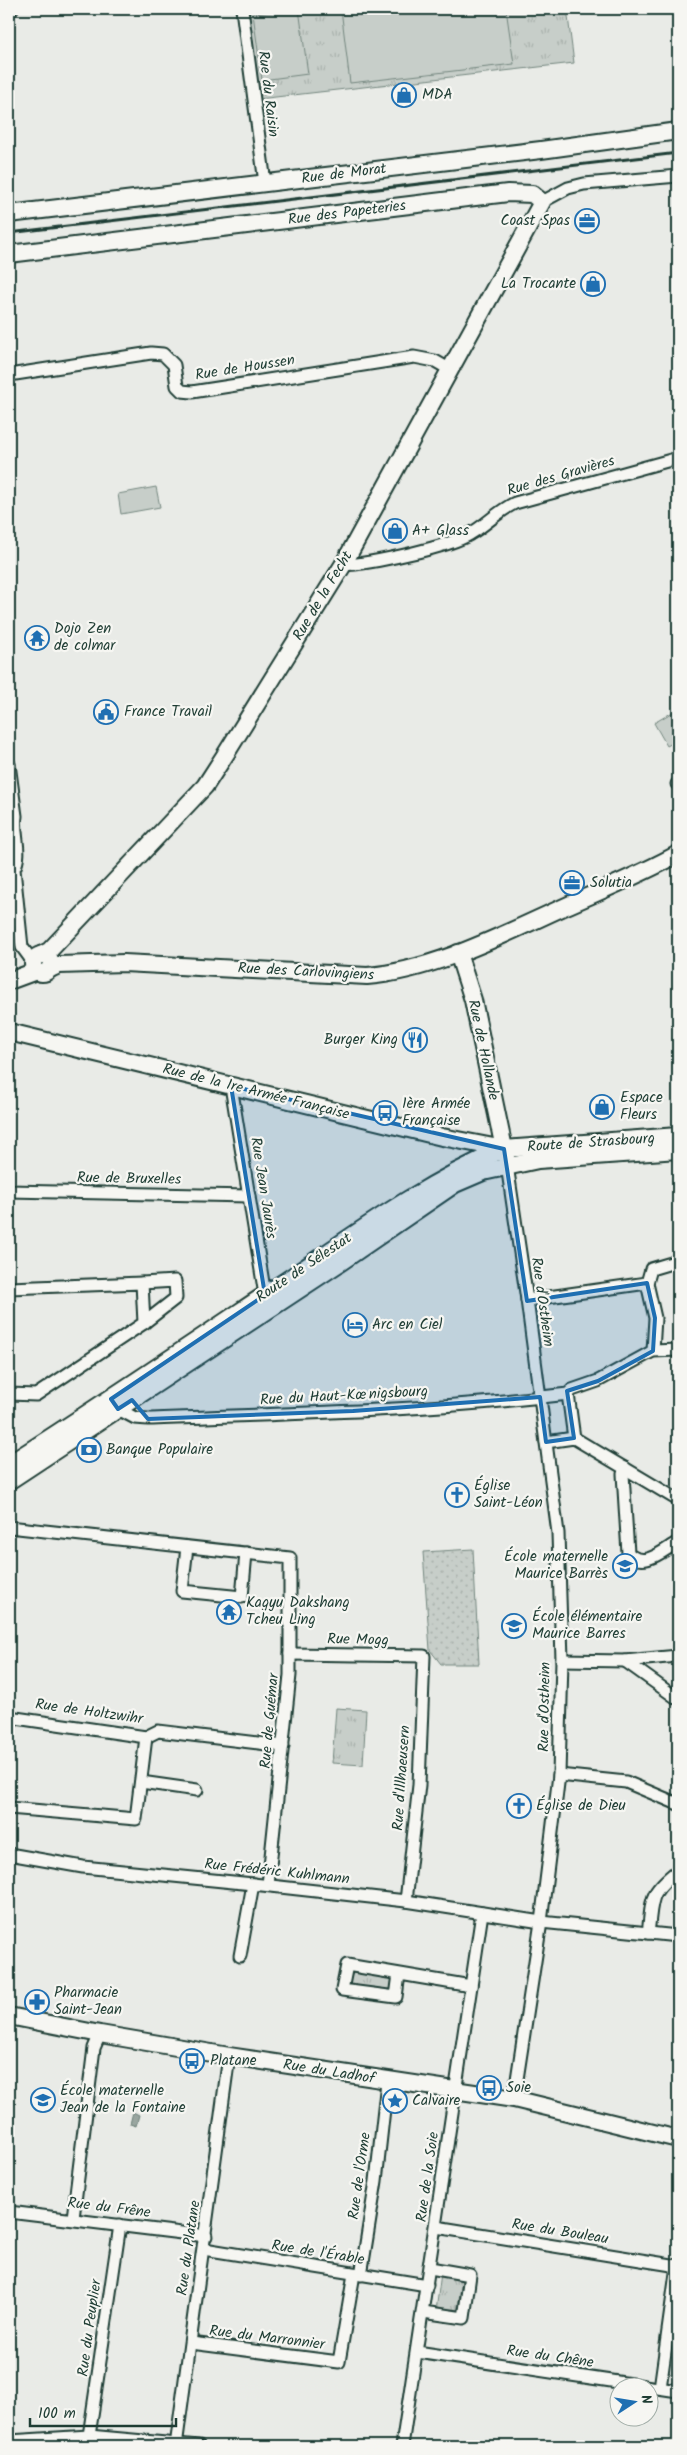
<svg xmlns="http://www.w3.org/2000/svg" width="687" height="2455" font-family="Kalam,sans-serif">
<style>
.grass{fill:url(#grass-tufts);stroke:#73867e}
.park{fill:url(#park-dots);stroke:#73867e}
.pitch{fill:#c7cec9;stroke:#73867e}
.water{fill:#99a6a0;stroke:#687c75}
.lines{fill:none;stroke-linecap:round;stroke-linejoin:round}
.street-casing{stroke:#1f3d34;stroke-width:15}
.secondary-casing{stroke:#1f3d34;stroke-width:20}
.street{stroke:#f6f6f2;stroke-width:11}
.secondary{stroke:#f6f6f2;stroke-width:16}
.rail{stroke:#1f3d34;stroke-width:3}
.marked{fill:#1f6fb2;fill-opacity:0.2;stroke:#1f6fb2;stroke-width:4;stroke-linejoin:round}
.labels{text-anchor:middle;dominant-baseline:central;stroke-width:4.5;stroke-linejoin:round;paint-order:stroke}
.street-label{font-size:15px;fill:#1f3d34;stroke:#f6f6f2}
.poi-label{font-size:15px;fill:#1f3d34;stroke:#f6f6f2;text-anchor:start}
</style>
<defs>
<pattern id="grass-tufts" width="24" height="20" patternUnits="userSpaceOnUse" patternTransform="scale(1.25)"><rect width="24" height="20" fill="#c7cec9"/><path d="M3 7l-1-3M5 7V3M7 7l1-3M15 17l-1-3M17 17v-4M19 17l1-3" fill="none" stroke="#aab2ad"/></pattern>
<pattern id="park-dots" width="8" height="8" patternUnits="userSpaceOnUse" patternTransform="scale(1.25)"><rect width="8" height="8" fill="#c7cec9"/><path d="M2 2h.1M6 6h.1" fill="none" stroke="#aab2ad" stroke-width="1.8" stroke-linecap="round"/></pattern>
</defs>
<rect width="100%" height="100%" fill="#e9ebe7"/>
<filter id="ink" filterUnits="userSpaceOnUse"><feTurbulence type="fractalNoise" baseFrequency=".02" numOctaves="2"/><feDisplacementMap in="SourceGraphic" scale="10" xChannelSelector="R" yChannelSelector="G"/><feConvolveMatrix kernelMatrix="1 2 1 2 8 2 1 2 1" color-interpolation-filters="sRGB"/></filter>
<g filter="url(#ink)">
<!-- grass -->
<g class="grass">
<path d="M248,9H567L574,63L258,99Z"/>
<path d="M336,1708L366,1710L363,1765L332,1763Z"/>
<path d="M354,1972L390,1978C394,1982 392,1987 389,1992L351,1985L349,1980Z"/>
<path d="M441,2273L457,2276L462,2280L457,2312L436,2311Z"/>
</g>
<!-- park -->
<path class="park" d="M473,1549L479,1664H441L430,1650L423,1552Z"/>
<!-- pitch -->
<g class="pitch">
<path d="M299,9L308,74L262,80L253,14Z"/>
<path d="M341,9H506L514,64L350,83Z"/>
<path d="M156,487L160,507L121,514L118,494Z"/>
<path d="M678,709V740L667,746L654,723Z"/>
</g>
<!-- water -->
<path class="water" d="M133,2112L139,2115L136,2126L130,2124Z"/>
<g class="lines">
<defs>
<g id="street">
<path d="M242,9L265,183"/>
<path d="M9,10L12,9"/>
<path d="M542,202L568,188L584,184L678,176"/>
<path d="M9,375L151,353L163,354L174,365L177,386L182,391L192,392L414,357L435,361L449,369"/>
<path d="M343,565C370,564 449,547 470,534C486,525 498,511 515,503L678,458"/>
<path d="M9,764L16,816C13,834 23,852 14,869L22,947L33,962"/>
<path d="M677,784H678"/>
<path d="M231,1086L265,1295"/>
<path d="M507,1165L527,1300L558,1533L562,1660L559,1775L541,1922L514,2099"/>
<path d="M9,1191L249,1196"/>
<path d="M142,1283L175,1281L176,1298L144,1323"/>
<path d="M647,1283L655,1318L653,1351"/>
<path d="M9,1288L142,1283L144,1323L36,1395L9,1394"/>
<path d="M527,1300L647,1283L651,1269L678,1261"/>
<path d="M568,1394L574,1438"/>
<path d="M118,1409L135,1418L148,1419C288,1414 429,1411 568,1394L572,1390L598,1381L653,1351L678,1350"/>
<path d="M546,1442L574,1438L678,1500"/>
<path d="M625,1468L623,1474L628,1553C644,1569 661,1552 678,1542"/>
<path d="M9,1527L290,1558V1675L268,1885"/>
<path d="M187,1547L182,1591L242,1597L246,1553"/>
<path d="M290,1654L424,1656L419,1785L406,1901"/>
<path d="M562,1660L625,1661L678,1656"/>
<path d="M625,1661L678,1699"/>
<path d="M9,1717L146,1737L158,1731L283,1746"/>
<path d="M559,1775L626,1782L678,1804"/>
<path d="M141,1782L197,1790"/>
<path d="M9,1808L136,1819L146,1737"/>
<path d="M9,1854L83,1867L253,1884L406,1901L541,1922L678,1936"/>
<path d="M648,1933C653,1897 648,1894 678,1870"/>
<path d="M240,1956L253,1884"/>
<path d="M399,1974L396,1997L342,1990L347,1965L471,1986"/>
<path d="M9,2212L206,2236"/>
<path d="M73,2218L94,2048L100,2034"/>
<path d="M436,2227L678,2266"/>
<path d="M204,2249L427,2285"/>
<path d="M361,2275L376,2181L387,2082"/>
<path d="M423,2312L464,2318L470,2275L430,2268"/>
<path d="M191,2343L339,2362L354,2274"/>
<path d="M417,2352L678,2391"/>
<path d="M660,2388L677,2266"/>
<path d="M89,2436L120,2225"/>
<path d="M9,2441L89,2436L199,2446"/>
<path d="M176,2446L229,2056"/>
<path d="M402,2446L482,1913"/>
</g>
<g id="secondary">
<path d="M9,214L541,150L678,131"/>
<path d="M9,254L508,193L532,194L542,202L343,565L227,752L205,786L49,951L41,955"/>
<path d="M458,953L473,1000L506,1158"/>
<circle cx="42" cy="964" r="9"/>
<path d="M48,970L59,965L124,963L367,976C433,971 504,934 564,907C602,890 642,874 678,854"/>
<path d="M9,981L36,971"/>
<path d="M9,1032L442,1137L504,1149L678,1136"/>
<path d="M9,1464C105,1403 199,1339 293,1276C362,1229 427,1182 504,1149"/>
<path d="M9,1481L341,1262L455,1184L483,1172L538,1160L678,1150"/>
<path d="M9,2016L100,2034L229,2056L514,2099L678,2139"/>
</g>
</defs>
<!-- street casing -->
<use href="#street" class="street-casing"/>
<!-- secondary casing -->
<use href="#secondary" class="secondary-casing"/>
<!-- street -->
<use href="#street" class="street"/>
<!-- secondary -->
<use href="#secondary" class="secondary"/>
<!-- rail -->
<path class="rail" d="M9,233L678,153"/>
</g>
</g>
<!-- marked area -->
<path class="marked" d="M231,1086L504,1149L527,1301L647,1283L655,1318L653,1351L598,1381L567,1391L574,1438L546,1442L540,1397L353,1411L148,1419L132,1400L118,1409L111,1399L265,1295Z"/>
<!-- icons -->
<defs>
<symbol id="shop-ring" viewBox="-11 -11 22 22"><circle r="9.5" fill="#f6f6f2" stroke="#1f6fb2" stroke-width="1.5"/><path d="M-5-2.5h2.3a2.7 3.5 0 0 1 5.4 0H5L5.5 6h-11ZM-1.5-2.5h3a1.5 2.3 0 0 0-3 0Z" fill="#1f6fb2"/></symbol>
<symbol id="office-ring" viewBox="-11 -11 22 22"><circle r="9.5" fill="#f6f6f2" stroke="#1f6fb2" stroke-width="1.5"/><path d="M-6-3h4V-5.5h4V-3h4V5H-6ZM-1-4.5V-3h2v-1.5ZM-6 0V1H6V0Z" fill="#1f6fb2"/></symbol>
<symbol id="temple-ring" viewBox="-11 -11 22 22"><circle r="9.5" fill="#f6f6f2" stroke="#1f6fb2" stroke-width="1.5"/><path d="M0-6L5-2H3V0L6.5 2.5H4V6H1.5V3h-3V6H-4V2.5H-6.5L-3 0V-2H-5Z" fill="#1f6fb2"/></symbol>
<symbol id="civic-ring" viewBox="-11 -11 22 22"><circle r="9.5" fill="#f6f6f2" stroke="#1f6fb2" stroke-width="1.5"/><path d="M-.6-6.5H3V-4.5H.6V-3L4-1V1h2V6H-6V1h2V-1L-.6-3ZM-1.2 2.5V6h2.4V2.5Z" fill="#1f6fb2"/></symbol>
<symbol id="restaurant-ring" viewBox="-11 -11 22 22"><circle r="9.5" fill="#f6f6f2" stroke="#1f6fb2" stroke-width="1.5"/><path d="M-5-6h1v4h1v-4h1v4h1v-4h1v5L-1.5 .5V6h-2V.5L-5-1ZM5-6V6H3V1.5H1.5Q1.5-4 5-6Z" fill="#1f6fb2"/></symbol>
<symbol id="bus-ring" viewBox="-11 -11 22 22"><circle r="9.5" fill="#f6f6f2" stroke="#1f6fb2" stroke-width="1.5"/><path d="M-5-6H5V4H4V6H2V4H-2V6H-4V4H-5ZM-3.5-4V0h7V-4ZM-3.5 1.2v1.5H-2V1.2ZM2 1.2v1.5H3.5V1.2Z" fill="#1f6fb2"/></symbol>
<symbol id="hotel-ring" viewBox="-11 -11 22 22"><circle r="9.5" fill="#f6f6f2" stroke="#1f6fb2" stroke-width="1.5"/><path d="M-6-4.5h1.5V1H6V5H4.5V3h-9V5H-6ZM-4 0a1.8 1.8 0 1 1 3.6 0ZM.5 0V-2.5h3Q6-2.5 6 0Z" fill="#1f6fb2"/></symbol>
<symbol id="bank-ring" viewBox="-11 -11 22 22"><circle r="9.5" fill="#f6f6f2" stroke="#1f6fb2" stroke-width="1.5"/><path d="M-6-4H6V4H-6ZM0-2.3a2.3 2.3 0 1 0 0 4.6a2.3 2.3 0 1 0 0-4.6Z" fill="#1f6fb2"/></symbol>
<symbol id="church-ring" viewBox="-11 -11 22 22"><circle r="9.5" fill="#f6f6f2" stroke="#1f6fb2" stroke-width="1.5"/><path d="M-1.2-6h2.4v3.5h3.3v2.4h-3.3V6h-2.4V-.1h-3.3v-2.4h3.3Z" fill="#1f6fb2"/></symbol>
<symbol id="school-ring" viewBox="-11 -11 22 22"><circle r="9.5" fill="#f6f6f2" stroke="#1f6fb2" stroke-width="1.5"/><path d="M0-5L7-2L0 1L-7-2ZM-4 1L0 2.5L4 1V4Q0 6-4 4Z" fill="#1f6fb2"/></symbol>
<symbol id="pharmacy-ring" viewBox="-11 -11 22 22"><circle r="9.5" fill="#f6f6f2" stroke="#1f6fb2" stroke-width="1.5"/><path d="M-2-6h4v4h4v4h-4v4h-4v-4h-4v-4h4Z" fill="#1f6fb2"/></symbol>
<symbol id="sight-ring" viewBox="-11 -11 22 22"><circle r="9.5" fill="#f6f6f2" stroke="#1f6fb2" stroke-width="1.5"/><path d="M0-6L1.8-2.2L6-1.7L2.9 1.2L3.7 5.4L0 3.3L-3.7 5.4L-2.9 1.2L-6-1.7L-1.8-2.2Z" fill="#1f6fb2"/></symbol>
</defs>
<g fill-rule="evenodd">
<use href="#shop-ring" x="390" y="81" width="28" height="28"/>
<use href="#office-ring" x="573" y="207" width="28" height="28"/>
<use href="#shop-ring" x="579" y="270" width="28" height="28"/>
<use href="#shop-ring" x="381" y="517" width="28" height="28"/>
<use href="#temple-ring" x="23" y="624" width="28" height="28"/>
<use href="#civic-ring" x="92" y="698" width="28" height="28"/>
<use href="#office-ring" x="558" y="869" width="28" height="28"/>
<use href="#restaurant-ring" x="401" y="1026" width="28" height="28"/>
<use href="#shop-ring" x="588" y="1093" width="28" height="28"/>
<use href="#bus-ring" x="371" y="1099" width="28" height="28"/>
<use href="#hotel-ring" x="341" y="1311" width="28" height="28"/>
<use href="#bank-ring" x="75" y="1436" width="28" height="28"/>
<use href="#church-ring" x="443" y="1481" width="28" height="28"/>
<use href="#school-ring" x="611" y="1552" width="28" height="28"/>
<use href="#temple-ring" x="215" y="1598" width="28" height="28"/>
<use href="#school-ring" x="500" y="1612" width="28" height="28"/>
<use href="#church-ring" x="505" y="1792" width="28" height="28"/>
<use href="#pharmacy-ring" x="23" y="1988" width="28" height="28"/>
<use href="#bus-ring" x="178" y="2047" width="28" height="28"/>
<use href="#bus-ring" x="475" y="2074" width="28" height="28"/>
<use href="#school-ring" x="29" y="2086" width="28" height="28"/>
<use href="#sight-ring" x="381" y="2087" width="28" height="28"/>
</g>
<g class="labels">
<!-- street labels -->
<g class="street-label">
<text transform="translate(268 94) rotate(83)">Rue du Raisin</text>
<text transform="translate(344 174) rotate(-7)">Rue de Morat</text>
<text transform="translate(347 213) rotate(-7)">Rue des Papeteries</text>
<text transform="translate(245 368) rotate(-9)">Rue de Houssen</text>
<text transform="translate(561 476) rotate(-16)">Rue des Gravières</text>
<text transform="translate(323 596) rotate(-59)">Rue de la Fecht</text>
<text transform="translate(306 972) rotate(3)">Rue des Carlovingiens</text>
<text transform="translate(483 1050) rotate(78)">Rue de Hollande</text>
<text transform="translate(256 1092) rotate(14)">Rue de la 1re Armée Française</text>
<text transform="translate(591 1143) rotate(-4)">Route de Strasbourg</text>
<text transform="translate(129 1179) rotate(1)">Rue de Bruxelles</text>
<text transform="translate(263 1188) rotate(81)">Rue Jean Jaurès</text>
<text transform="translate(304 1268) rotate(-34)">Route de Sélestat</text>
<text transform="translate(542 1302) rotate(82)">Rue d'Ostheim</text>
<text transform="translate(344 1396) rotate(-3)">Rue du Haut-Kœnigsbourg</text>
<text transform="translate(358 1640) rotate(1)">Rue Mogg</text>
<text transform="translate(545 1707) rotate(-89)">Rue d'Ostheim</text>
<text transform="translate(89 1712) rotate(8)">Rue de Holtzwihr</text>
<text transform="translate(270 1721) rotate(-85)">Rue de Guémar</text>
<text transform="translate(402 1778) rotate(-86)">Rue d'Illhaeusern</text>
<text transform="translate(277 1872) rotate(6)">Rue Frédéric Kuhlmann</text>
<text transform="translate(329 2072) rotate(9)">Rue du Ladhof</text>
<text transform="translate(360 2176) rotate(-82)">Rue de l'Orme</text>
<text transform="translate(428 2177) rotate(-82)">Rue de la Soie</text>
<text transform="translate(109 2208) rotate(7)">Rue du Frêne</text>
<text transform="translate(560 2232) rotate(9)">Rue du Bouleau</text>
<text transform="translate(189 2248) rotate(-82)">Rue du Platane</text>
<text transform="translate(318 2253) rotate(9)">Rue de l'Érable</text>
<text transform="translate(90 2328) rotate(-82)">Rue du Peuplier</text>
<text transform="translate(267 2338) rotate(7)">Rue du Marronnier</text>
<text transform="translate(550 2357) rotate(8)">Rue du Chêne</text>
</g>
<!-- poi labels -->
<g class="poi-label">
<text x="422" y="95">MDA</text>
<text x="570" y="221" text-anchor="end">Coast Spas</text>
<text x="576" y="284" text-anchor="end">La Trocante</text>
<text x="412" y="531">A+ Glass</text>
<text x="54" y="629">Dojo Zen<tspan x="54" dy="17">de colmar</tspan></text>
<text x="124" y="712">France Travail</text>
<text x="590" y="883">Solutia</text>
<text x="398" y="1040" text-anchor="end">Burger King</text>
<text x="620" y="1098">Espace<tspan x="620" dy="17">Fleurs</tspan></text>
<text x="402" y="1104">1ère Armée<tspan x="402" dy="17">Française</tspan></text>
<text x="372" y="1325">Arc en Ciel</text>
<text x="106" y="1450">Banque Populaire</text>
<text x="474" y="1486">Église<tspan x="474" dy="17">Saint-Léon</tspan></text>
<text x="608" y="1557" text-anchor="end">École maternelle<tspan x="608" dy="17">Maurice Barrès</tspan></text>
<text x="246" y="1603">Kagyu Dakshang<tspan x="246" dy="17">Tcheu Ling</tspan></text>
<text x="532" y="1617">École élémentaire<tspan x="532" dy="17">Maurice Barres</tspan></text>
<text x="536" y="1806">Église de Dieu</text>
<text x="54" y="1993">Pharmacie<tspan x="54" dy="17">Saint-Jean</tspan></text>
<text x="210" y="2061">Platane</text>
<text x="506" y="2088">Soie</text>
<text x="60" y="2091">École maternelle<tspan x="60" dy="17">Jean de la Fontaine</tspan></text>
<text x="412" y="2101">Calvaire</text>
</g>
</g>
<!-- margin -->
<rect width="687" height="2455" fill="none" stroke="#f6f6f2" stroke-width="30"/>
<rect x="15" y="15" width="657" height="2425" fill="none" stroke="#1f3d34" stroke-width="2" filter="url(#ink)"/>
<!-- north arrow -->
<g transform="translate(634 2402) rotate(78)"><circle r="24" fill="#f6f6f2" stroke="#a0aca6"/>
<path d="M0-4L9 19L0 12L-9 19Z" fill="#1f6fb2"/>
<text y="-8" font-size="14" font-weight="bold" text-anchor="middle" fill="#1f3d34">N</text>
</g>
<!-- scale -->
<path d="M30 2418v8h146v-8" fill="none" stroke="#1f3d34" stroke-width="2.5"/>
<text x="38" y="2418" font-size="15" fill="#1f3d34" stroke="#f6f6f2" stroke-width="4" paint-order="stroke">100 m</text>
</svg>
